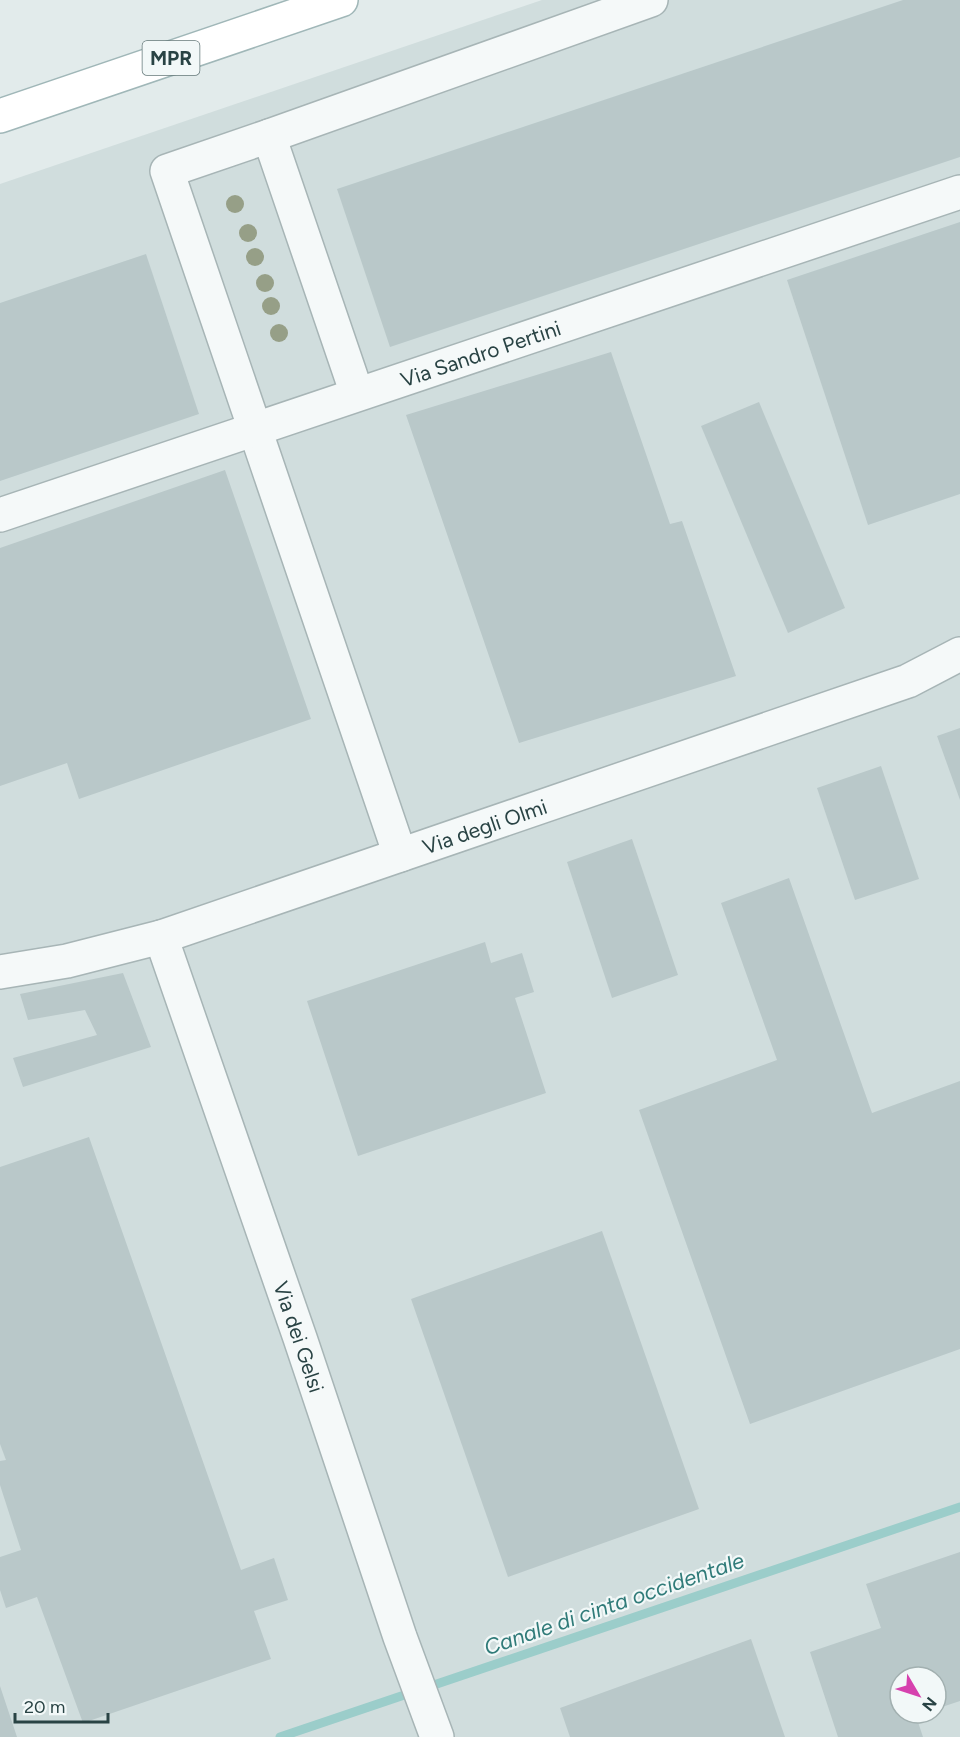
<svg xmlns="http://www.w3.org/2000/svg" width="960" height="1737" font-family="Figtree,sans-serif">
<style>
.built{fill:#d0dddd;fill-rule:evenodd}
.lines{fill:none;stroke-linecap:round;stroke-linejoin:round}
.stream{stroke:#9bcdca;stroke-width:9}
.building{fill:#b9c8c9}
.minor-casing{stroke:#a7b5b6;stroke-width:36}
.major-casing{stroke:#a0b7b8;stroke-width:36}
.minor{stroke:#f5f9f9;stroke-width:33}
.major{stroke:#fff;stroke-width:33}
.tree{fill:#969f87}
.labels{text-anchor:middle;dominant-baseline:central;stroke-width:4.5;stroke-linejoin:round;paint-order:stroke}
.shield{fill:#f2f8f8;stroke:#65797a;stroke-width:1.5}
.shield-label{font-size:20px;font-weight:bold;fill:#294344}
.street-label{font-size:21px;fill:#294344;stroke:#f2f8f8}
.water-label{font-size:22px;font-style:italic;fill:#307b79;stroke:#f2f8f8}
</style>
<rect width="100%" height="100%" fill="#e2ebeb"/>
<!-- built -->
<path class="built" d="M542,0H960V1737H0V184ZM900,1677H936V1713H900Z"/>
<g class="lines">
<!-- stream -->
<path class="stream" d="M280,1737L960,1507"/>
</g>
<!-- building -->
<g class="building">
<path d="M903,0H960V157L390,347L337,189Z"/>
<path d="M960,222V494L868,525L787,280Z"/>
<path d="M146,254L199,414L0,481V303Z"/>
<path d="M611,352L670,524L682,521L736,676L519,743L406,415Z"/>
<path d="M759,402L845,608L788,633L701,426Z"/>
<path d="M225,470L311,719L79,799L67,763L0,786V548Z"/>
<path d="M960,728V800L937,736Z"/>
<path d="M881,766L919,879L855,900L817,788Z"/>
<path d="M632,839L678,975L612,998L567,862Z"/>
<path d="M789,878L872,1113L960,1081V1349L750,1424L639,1110L777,1060L721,903Z"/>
<path d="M485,942L491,963L522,953L534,992L515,998L546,1093L358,1156L307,1001Z"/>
<path d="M123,973L151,1047L23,1087L13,1058L97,1035L85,1010L28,1020L20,994Z"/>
<path d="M89,1137L241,1570L274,1558L288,1600L254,1611L271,1659L83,1723L37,1597L6,1608L0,1590V1557L21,1550L0,1485V1461L6,1460L0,1444V1167Z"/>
<path d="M602,1231L699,1509L508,1577L411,1299Z"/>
<path d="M960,1552V1701L936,1709V1677H900V1713H924L916,1716L923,1737H838L810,1652L881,1628L866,1584Z"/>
<path d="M751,1639L785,1737H570L560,1708Z"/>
<path d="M0,1686L17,1737H0Z"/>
</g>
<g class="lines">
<defs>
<g id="minor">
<path d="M269,136L651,0"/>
<path d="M357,394L269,136L167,171L400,855"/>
<path id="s1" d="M0,515L960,192"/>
<path id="s2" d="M161,937L300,1338L400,1637L437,1737"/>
<path id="s3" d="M0,972L67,961L161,937L908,681L960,654"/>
</g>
<path id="major" d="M0,116L341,0"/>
</defs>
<!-- minor casing -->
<use href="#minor" class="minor-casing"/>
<!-- major casing -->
<use href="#major" class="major-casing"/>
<!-- minor -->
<use href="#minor" class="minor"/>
<!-- major -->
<use href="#major" class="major"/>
</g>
<!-- trees -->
<g class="tree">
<circle cx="235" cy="204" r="9"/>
<circle cx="248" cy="233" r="9"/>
<circle cx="255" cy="257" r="9"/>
<circle cx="265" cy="283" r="9"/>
<circle cx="271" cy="306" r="9"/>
<circle cx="279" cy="333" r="9"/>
</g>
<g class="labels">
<!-- shield labels -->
<rect class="shield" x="142.5" y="41" width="57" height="34" rx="4.5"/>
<g class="shield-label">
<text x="171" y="58">MPR</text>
</g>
<!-- street labels -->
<g class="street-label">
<text stroke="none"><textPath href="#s1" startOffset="507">Via Sandro Pertini</textPath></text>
<text stroke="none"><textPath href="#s3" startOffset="507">Via degli Olmi</textPath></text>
<text stroke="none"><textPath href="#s2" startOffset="423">Via dei Gelsi</textPath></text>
</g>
<!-- water labels -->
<g class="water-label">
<text transform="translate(614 1604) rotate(-19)">Canale di cinta occidentale</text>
</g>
</g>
<!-- north arrow -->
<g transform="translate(918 1695) rotate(129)"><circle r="28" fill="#f2f8f8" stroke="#a2b0b0" stroke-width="1.5"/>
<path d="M0-4.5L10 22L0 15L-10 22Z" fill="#d641ae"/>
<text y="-9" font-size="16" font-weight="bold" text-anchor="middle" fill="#294344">N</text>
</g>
<!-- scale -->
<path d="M15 1713v9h93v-9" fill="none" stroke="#294344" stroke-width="3"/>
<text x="24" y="1713" font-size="18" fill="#294344" stroke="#f2f8f8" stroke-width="4.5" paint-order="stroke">20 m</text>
</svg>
